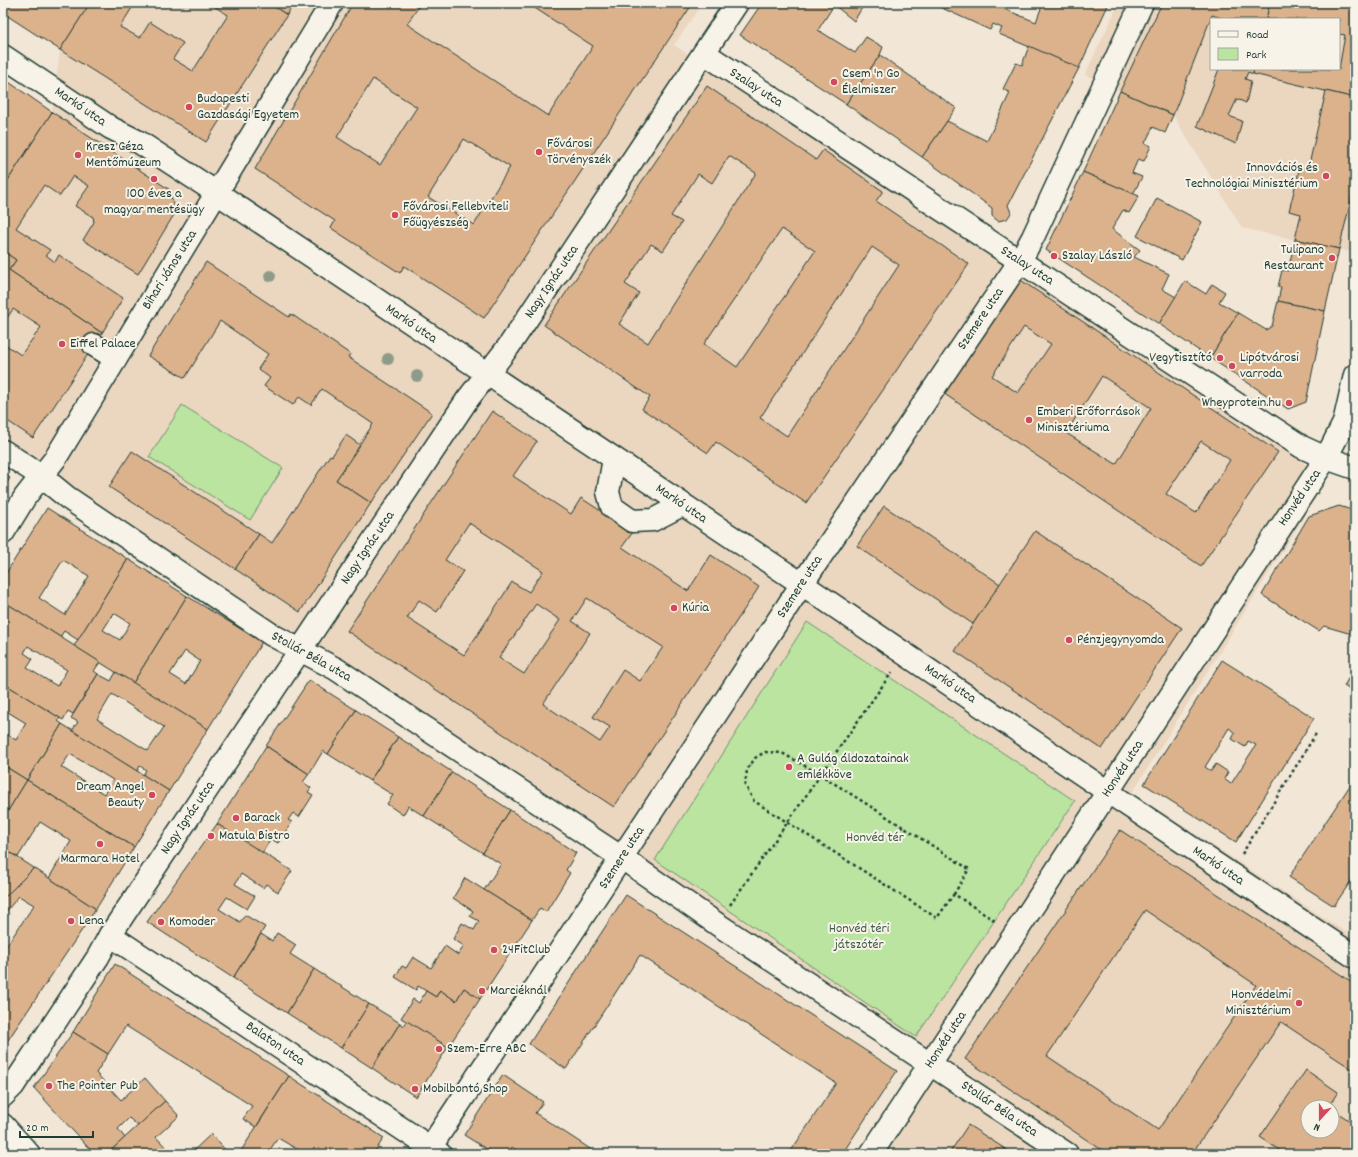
<svg xmlns="http://www.w3.org/2000/svg" width="1358" height="1157" font-family="Dekko,sans-serif">
<style>
.built{fill:#ebd6c0;fill-rule:evenodd}
.green{fill:#bae4a0;stroke:#6c906a}
.building{fill:#dcb28d;stroke:#1f3d34;fill-rule:evenodd}
.lines{fill:none;stroke-linecap:round;stroke-linejoin:round}
.minor-casing{stroke:#1f3d34;stroke-width:25}
.major-casing{stroke:#1f3d34;stroke-width:25}
.path{stroke:#1f3d34;stroke-width:2.5;stroke-dasharray:3 3;stroke-linecap:butt}
.minor{stroke:#f7f3e8;stroke-width:22}
.major{stroke:#f7f3e8;stroke-width:22}
.tram{stroke:#1f3d34;stroke-width:1}
.tree{fill:#8f9b89}
.poi-dot{fill:#d1495b;stroke:#f7f3e8;stroke-width:1.5}
.labels{text-anchor:middle;dominant-baseline:central;stroke-width:4;stroke-linejoin:round;paint-order:stroke}
.poi-label{font-size:14px;fill:#1f3d34;stroke:#f7f3e8;text-anchor:start}
.street-label{font-size:14px;fill:#1f3d34;stroke:#f7f3e8}
.park-label{font-size:14px;fill:#3e5e4a;stroke:#f7f3e8}
</style>
<rect width="100%" height="100%" fill="#f2e6d6"/>
<filter id="ink" filterUnits="userSpaceOnUse"><feTurbulence type="fractalNoise" baseFrequency=".025" numOctaves="2"/><feDisplacementMap in="SourceGraphic" scale="8" xChannelSelector="R" yChannelSelector="G"/><feConvolveMatrix kernelMatrix="1 2 1 2 8 2 1 2 1" color-interpolation-filters="sRGB"/></filter>
<g filter="url(#ink)">
<!-- built -->
<g class="built">
<path d="M90,3H703L674,45L1295,453L1323,486L1132,793L1355,938V1154H856L917,1062L3,458V188L52,112L60,50ZM1308,1107H1332V1131H1308Z"/>
<path d="M1119,3H1355V253L1242,228L1173,115L1085,75ZM1211,19H1339V69H1211Z"/>
</g>
<!-- green -->
<g class="green">
<path d="M182,405L283,468L250,520L149,457Z"/>
<path d="M807,622L1075,801L916,1037L655,860Z"/>
</g>
<!-- building -->
<g class="building">
<path d="M3,3H86L89,5L60,50L3,13Z"/>
<path d="M90,3H135L120,27L140,38L150,22L183,43L173,59L193,71L228,15L209,3H269L287,15L206,142L60,50Z"/>
<path d="M269,3H294L287,15Z"/>
<path d="M353,3H421L407,24L548,116L593,46L527,3H619L623,6L624,3H693L484,318L404,266L400,273L331,228L335,221L255,169ZM373,79L417,107L380,165L337,137ZM464,139L510,167L474,225L428,197Z"/>
<path d="M762,3H865L854,21L834,5L818,30L855,53L866,37L883,47L880,55L846,104L740,35Z"/>
<path d="M931,3H989L1036,22L1043,3H1109L1079,68L999,34L1002,28L993,24L990,30Z"/>
<path d="M1162,3H1270L1266,19H1225L1212,15L1173,115L1120,91Z"/>
<path d="M1270,3H1355V98L1253,74L1254,69H1339L1345,35L1339,34V19H1266Z"/>
<path d="M1029,46L1079,68L1008,205L1011,213L1007,219L998,221L992,216V208L922,157L947,121L987,141L1010,93L1003,89L1016,63L1022,65Z"/>
<path d="M880,55L956,108L922,157L846,104Z"/>
<path d="M1219,69H1254L1253,74L1248,72L1245,79L1251,81L1246,103L1237,99L1229,116L1242,121L1236,144L1197,126Z"/>
<path d="M3,78L52,112L3,188Z"/>
<path d="M707,86L816,160L823,150L883,191L876,201L969,264L806,503L716,442L708,453L642,409L650,397L544,325ZM729,156L756,173L648,343L619,324L639,293L625,284L651,244L663,251L682,222L671,216L698,174L712,183ZM782,229L815,251L737,367L704,344ZM872,247L899,265L787,436L760,418Z"/>
<path d="M1120,91L1173,115L1165,133L1153,127L1145,143L1151,146L1144,161L1138,159L1132,173L1142,177L1133,194L1083,172Z"/>
<path d="M1326,91L1355,98V184L1339,249L1295,239L1301,214L1289,211L1300,167L1308,169Z"/>
<path d="M52,112L170,190L175,213L138,274L83,240L94,222L93,217L75,206L89,186L73,176L60,196L44,185L16,228L50,250L46,255L55,262L59,255L123,298L102,333L9,270L16,260L3,251V188Z"/>
<path d="M1083,172L1139,196L1129,213L1123,210L1112,229L1140,250L1134,257L1169,274L1162,289L1176,297L1159,324L1046,250Z"/>
<path d="M1157,198L1202,222L1182,260L1137,236Z"/>
<path d="M1295,239L1339,249L1325,311L1278,301L1281,287H1278L1282,270L1288,271Z"/>
<path d="M3,251L16,260L9,270L102,333L33,438L3,418V343L21,355L41,327L13,309L3,324Z"/>
<path d="M206,262L289,317L291,314L350,354L348,357L432,413L371,503L336,480L373,424L322,389L311,405L299,397L293,405L264,386L270,378L258,369L268,354L220,321L185,378L148,356Z"/>
<path d="M1016,277L1278,452L1201,566L940,391ZM1024,327L1051,344L1018,393L992,376ZM1102,376L1151,408L1116,464L1066,433ZM1201,441L1230,460L1196,513L1166,494Z"/>
<path d="M1185,281L1206,294L1212,284L1225,292L1219,302L1238,313L1210,358L1159,324Z"/>
<path d="M1278,301L1325,311L1306,402L1288,409L1210,358L1238,313L1266,330L1272,326Z"/>
<path d="M492,411L537,441L513,476L571,514L581,498L633,532L622,547L688,591L711,555L759,587L614,807L347,631ZM469,523L543,571L529,592L512,582L464,655L407,618L419,600L437,612L463,571L445,560ZM587,598L663,647L640,681L623,670L593,717L610,727L600,742L543,704L590,633L572,621ZM536,604L560,620L524,674L499,658Z"/>
<path d="M346,435L360,445L336,480L371,503L300,612L235,569L259,534L272,543L330,455L332,456Z"/>
<path d="M132,451L259,534L235,569L109,487Z"/>
<path d="M3,473L10,478L3,489Z"/>
<path d="M884,506L1000,584L973,624L857,546Z"/>
<path d="M1339,506L1355,511V635L1324,626L1319,631L1262,595L1309,516Z"/>
<path d="M47,508L128,559L78,640L64,631L60,637L3,601V578ZM63,560L89,576L65,615L39,598Z"/>
<path d="M1035,531L1182,628L1102,749L955,651Z"/>
<path d="M128,559L187,596L133,683L74,646ZM114,613L130,623L120,640L103,630Z"/>
<path d="M187,596L262,642L208,729L133,683ZM185,651L200,661L186,684L170,674Z"/>
<path d="M3,601L100,662L94,671L98,674L73,714L68,711L63,720L3,683ZM28,646L67,670L57,686L27,668L33,659L24,653Z"/>
<path d="M1222,660L1314,718L1236,842L1144,784ZM1229,728L1235,733L1232,739L1245,747L1248,741L1256,745L1231,784L1224,779L1228,772L1216,764L1211,771L1205,767Z"/>
<path d="M1355,667V693L1344,686Z"/>
<path d="M116,672L208,729L169,791L143,775L146,770L140,766L137,771L72,731L78,722L71,718L98,674L111,681ZM112,694L164,727L148,751L97,719Z"/>
<path d="M309,680L356,710L328,754L323,751L309,774L266,746Z"/>
<path d="M3,683L60,718L58,721L62,724L27,780L3,765V732L16,740L26,723L3,709Z"/>
<path d="M356,710L398,737L370,781L328,754Z"/>
<path d="M62,724L169,791L134,847L27,780ZM70,754L113,780L104,794L61,767Z"/>
<path d="M398,737L452,772L424,816L408,806L403,815L387,804L393,795L370,781Z"/>
<path d="M266,746L309,774L303,782L311,788L308,792L313,795L299,817L293,813L288,820L292,822L278,843L271,839L262,853L217,824Z"/>
<path d="M3,765L27,780L3,819Z"/>
<path d="M452,772L510,810L483,853L424,816Z"/>
<path d="M1355,778V875L1334,906L1289,877Z"/>
<path d="M27,780L134,847L96,909L49,878L71,841L40,822L18,857L3,848V819Z"/>
<path d="M510,810L576,853L566,870L570,873L546,912L540,908L532,920L484,890L501,864L483,853Z"/>
<path d="M217,824L292,871L278,892L266,884L263,888L241,874L235,884L255,896L247,909L227,897L219,909L240,922L245,915L265,927L233,978L147,922Z"/>
<path d="M1120,830L1355,984V1071L1281,1022L1195,1149L1203,1154H1108L965,1059ZM1145,910L1256,985L1158,1130L1047,1056Z"/>
<path d="M3,848L34,868L3,899Z"/>
<path d="M34,868L96,909L8,1040H3V951L34,905L19,896L3,915V899Z"/>
<path d="M465,878L532,920L480,999L464,988L456,1001L440,990L436,997L418,986L416,990L395,977L402,966L406,968L413,957L431,968L445,946L458,955L464,946L453,939L462,923L474,930L479,921L470,916L473,911L453,898Z"/>
<path d="M626,895L897,1071L842,1154H789L836,1083L640,955L566,1069L529,1044Z"/>
<path d="M277,933L296,945L290,954L314,969L287,1013L233,978L261,934L272,941Z"/>
<path d="M115,964L289,1076L256,1127L243,1119L252,1106L126,1026L108,1054L73,1032Z"/>
<path d="M314,969L369,1004L341,1048L287,1013Z"/>
<path d="M464,988L480,999L448,1047L401,1018L413,999L419,1003L426,991L436,997L440,990L456,1001Z"/>
<path d="M369,1004L400,1023L372,1068L341,1048Z"/>
<path d="M407,1021L448,1047L416,1097L372,1068L400,1023L404,1026Z"/>
<path d="M73,1032L108,1054L96,1073L121,1100L145,1078L165,1101L138,1126L129,1118L118,1129L125,1138L107,1154H94L34,1088Z"/>
<path d="M1306,1070L1338,1092L1328,1107H1308V1131H1332V1109L1353,1123L1355,1120V1154H1285L1260,1137Z"/>
<path d="M503,1075L543,1102L535,1113L598,1154H522L512,1147L507,1154H494L464,1135Z"/>
<path d="M289,1076L384,1138L373,1154H305L278,1138L267,1154H239Z"/>
<path d="M165,1101L179,1116L156,1137L172,1154H107Z"/>
<path d="M968,1125L1013,1154H949Z"/>
<path d="M211,1134L229,1154H190Z"/>
</g>
<g class="lines">
<defs>
<g id="minor">
<path d="M704,53L1302,447L1326,458L1355,468"/>
<path d="M3,56L111,128L139,142L217,193L802,584L1108,792L1355,957"/>
<path d="M94,345L115,358"/>
<path d="M3,451L41,476L68,498L272,635L336,669L622,858L717,924L1067,1154"/>
<path d="M614,459L608,492L612,507L632,521L653,520L682,505"/>
<path d="M3,533L25,497L55,459L332,3"/>
<path d="M110,935L440,1154"/>
<path d="M3,1096L13,1086L98,957L110,935L467,400L509,346L737,3"/>
<path d="M426,1154L802,584L1020,261L1033,237L1142,3"/>
<path d="M871,1154L1326,458L1344,423L1355,375"/>
</g>
<path id="major" d="M3,1125L29,1154"/>
</defs>
<!-- minor casing -->
<use href="#minor" class="minor-casing"/>
<!-- major casing -->
<use href="#major" class="major-casing"/>
<!-- path -->
<g class="path">
<path d="M1242,854L1317,732"/>
<path d="M954,894L937,918L754,801L745,785L747,770L755,758L765,752L782,753L821,775L969,869L954,894L995,921"/>
<path d="M730,905L892,672"/>
</g>
<!-- minor -->
<use href="#minor" class="minor"/>
<!-- major -->
<use href="#major" class="major"/>
<!-- tram -->
<path class="tram" d="M3,1152L5,1154"/>
</g>
<!-- trees -->
<g class="tree">
<circle cx="270" cy="276" r="6"/>
<circle cx="388" cy="359" r="6"/>
<circle cx="417" cy="376" r="6"/>
</g>
</g>
<!-- markers -->
<g class="poi-dot">
<circle cx="834" cy="82" r="4"/>
<circle cx="189" cy="107" r="4"/>
<circle cx="539" cy="152" r="4"/>
<circle cx="78" cy="155" r="4"/>
<circle cx="1326" cy="176" r="4"/>
<circle cx="154" cy="179" r="4"/>
<circle cx="395" cy="215" r="4"/>
<circle cx="1054" cy="256" r="4"/>
<circle cx="1332" cy="258" r="4"/>
<circle cx="62" cy="344" r="4"/>
<circle cx="1220" cy="358" r="4"/>
<circle cx="1232" cy="366" r="4"/>
<circle cx="1289" cy="403" r="4"/>
<circle cx="1029" cy="420" r="4"/>
<circle cx="674" cy="608" r="4"/>
<circle cx="1069" cy="640" r="4"/>
<circle cx="789" cy="767" r="4"/>
<circle cx="152" cy="795" r="4"/>
<circle cx="236" cy="818" r="4"/>
<circle cx="211" cy="836" r="4"/>
<circle cx="100" cy="844" r="4"/>
<circle cx="71" cy="921" r="4"/>
<circle cx="161" cy="922" r="4"/>
<circle cx="494" cy="950" r="4"/>
<circle cx="482" cy="991" r="4"/>
<circle cx="1299" cy="1003" r="4"/>
<circle cx="439" cy="1049" r="4"/>
<circle cx="49" cy="1086" r="4"/>
<circle cx="415" cy="1089" r="4"/>
</g>
<g class="labels">
<!-- poi labels -->
<g class="poi-label">
<text x="842" y="74">Csem 'n Go<tspan x="842" dy="16">Élelmiszer</tspan></text>
<text x="197" y="99">Budapesti<tspan x="197" dy="16">Gazdasági Egyetem</tspan></text>
<text x="547" y="144">Fővárosi<tspan x="547" dy="16">Törvényszék</tspan></text>
<text x="86" y="147">Kresz Géza<tspan x="86" dy="16">Mentőmúzeum</tspan></text>
<text x="1318" y="168" text-anchor="end">Innovációs és<tspan x="1318" dy="16">Technológiai Minisztérium</tspan></text>
<text x="154" y="194" text-anchor="middle">100 éves a<tspan x="154" dy="16">magyar mentésügy</tspan></text>
<text x="403" y="207">Fővárosi Fellebviteli<tspan x="403" dy="16">Főügyészség</tspan></text>
<text x="1324" y="250" text-anchor="end">Tulipano<tspan x="1324" dy="16">Restaurant</tspan></text>
<text x="1062" y="256">Szalay László</text>
<text x="70" y="344">Eiffel Palace</text>
<text x="1212" y="358" text-anchor="end">Vegytisztító</text>
<text x="1240" y="358">Lipótvárosi<tspan x="1240" dy="16">varroda</tspan></text>
<text x="1281" y="403" text-anchor="end">Wheyprotein.hu</text>
<text x="1037" y="412">Emberi Erőforrások<tspan x="1037" dy="16">Minisztériuma</tspan></text>
<text x="682" y="608">Kúria</text>
<text x="1077" y="640">Pénzjegynyomda</text>
<text x="797" y="759">A Gulág áldozatainak<tspan x="797" dy="16">emlékköve</tspan></text>
<text x="144" y="787" text-anchor="end">Dream Angel<tspan x="144" dy="16">Beauty</tspan></text>
<text x="244" y="818">Barack</text>
<text x="219" y="836">Matula Bistro</text>
<text x="100" y="859" text-anchor="middle">Marmara Hotel</text>
<text x="79" y="921">Lena</text>
<text x="169" y="922">Komoder</text>
<text x="502" y="950">24FitClub</text>
<text x="490" y="991">Marciéknál</text>
<text x="1291" y="995" text-anchor="end">Honvédelmi<tspan x="1291" dy="16">Minisztérium</tspan></text>
<text x="447" y="1049">Szem-Erre ABC</text>
<text x="57" y="1086">The Pointer Pub</text>
<text x="423" y="1089">Mobilbontó Shop</text>
</g>
<!-- street labels -->
<g class="street-label">
<text transform="translate(756 88) rotate(33)">Szalay utca</text>
<text transform="translate(80 107) rotate(34)">Markó utca</text>
<text transform="translate(1027 266) rotate(33)">Szalay utca</text>
<text transform="translate(170 270) rotate(-58)">Bihari János utca</text>
<text transform="translate(552 282) rotate(-56)">Nagy Ignác utca</text>
<text transform="translate(981 319) rotate(-56)">Szemere utca</text>
<text transform="translate(411 324) rotate(34)">Markó utca</text>
<text transform="translate(1300 498) rotate(-56)">Honvéd utca</text>
<text transform="translate(681 504) rotate(34)">Markó utca</text>
<text transform="translate(368 548) rotate(-56)">Nagy Ignác utca</text>
<text transform="translate(800 587) rotate(-57)">Szemere utca</text>
<text transform="translate(311 657) rotate(29)">Stollár Béla utca</text>
<text transform="translate(950 684) rotate(34)">Markó utca</text>
<text transform="translate(1123 769) rotate(-57)">Honvéd utca</text>
<text transform="translate(188 818) rotate(-56)">Nagy Ignác utca</text>
<text transform="translate(622 858) rotate(-57)">Szemere utca</text>
<text transform="translate(1218 866) rotate(34)">Markó utca</text>
<text transform="translate(946 1040) rotate(-57)">Honvéd utca</text>
<text transform="translate(275 1044) rotate(34)">Balaton utca</text>
<text transform="translate(999 1109) rotate(34)">Stollár Béla utca</text>
</g>
<!-- park labels -->
<g class="park-label">
<text x="875" y="838">Honvéd tér</text>
<text x="859" y="929">Honvéd téri<tspan x="859" dy="16">játszótér</tspan></text>
</g>
</g>
<!-- margin -->
<rect width="1358" height="1157" fill="none" stroke="#f7f3e8" stroke-width="16"/>
<rect x="8" y="8" width="1342" height="1141" fill="none" stroke="#1f3d34" stroke-width="1.5" filter="url(#ink)"/>
<!-- legend -->
<rect x="1210" y="18" width="130" height="52" fill="#f7f3e8" stroke="#a1aaa0"/>
<rect x="1218" y="31" width="20" height="6" fill="#f7f3e8" stroke="#a1aaa0"/>
<text x="1246" y="38" font-size="12" fill="#1f3d34">Road</text>
<rect x="1218" y="48" width="20" height="12" fill="#bae4a0" stroke="#a1aaa0"/>
<text x="1246" y="58" font-size="12" fill="#1f3d34">Park</text>
<!-- north arrow -->
<g transform="translate(1320 1119) rotate(201)"><circle r="19" fill="#f7f3e8" stroke="#a1aaa0"/>
<path d="M0-3L7 15L0 10L-7 15Z" fill="#d1495b"/>
<text y="-6" font-size="11" font-weight="bold" text-anchor="middle" fill="#1f3d34">N</text>
</g>
<!-- scale -->
<path d="M20 1131v6h73v-6" fill="none" stroke="#1f3d34" stroke-width="2"/>
<text x="26" y="1131" font-size="12" fill="#1f3d34" stroke="#f7f3e8" stroke-width="3" paint-order="stroke">20 m</text>
</svg>
